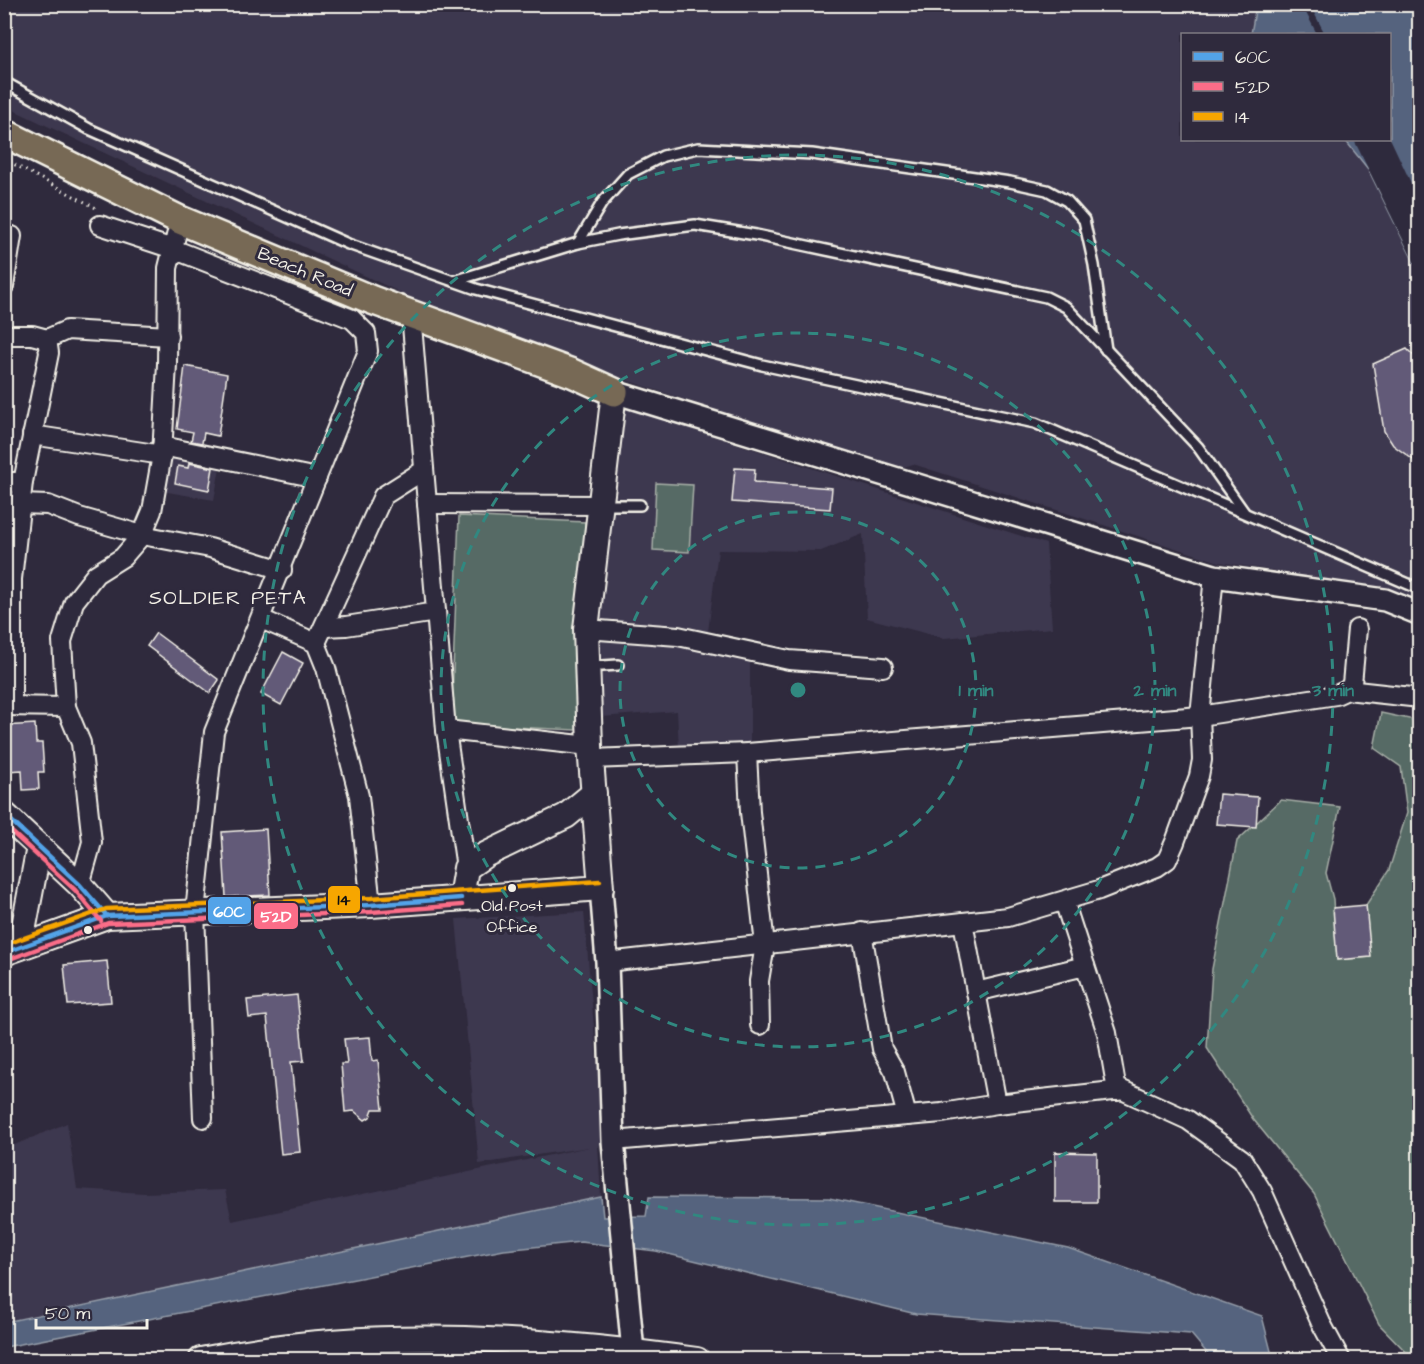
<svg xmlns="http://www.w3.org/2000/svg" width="1424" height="1364" font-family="'Architects Daughter',sans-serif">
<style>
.built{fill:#3e384f}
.green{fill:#576b65;stroke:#a6aea6;stroke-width:1.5}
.water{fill:#54637e;stroke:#949ca8;stroke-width:1.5}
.pier{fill:#2f2a3d}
.building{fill:#625a78;stroke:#f4f1e8;stroke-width:1.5}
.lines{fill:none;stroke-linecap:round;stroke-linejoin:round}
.service-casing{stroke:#f4f1e8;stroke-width:14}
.minor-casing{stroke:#f4f1e8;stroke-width:22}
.tertiary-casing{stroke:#f4f1e8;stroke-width:26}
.secondary-casing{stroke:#f4f1e8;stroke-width:28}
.primary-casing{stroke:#f4f1e8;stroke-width:32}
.path{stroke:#f4f1e8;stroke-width:3;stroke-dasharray:1.5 4.5;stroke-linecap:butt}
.service{stroke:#2f2a3d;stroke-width:9}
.minor{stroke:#2f2a3d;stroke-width:18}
.tertiary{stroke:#2f2a3d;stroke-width:21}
.secondary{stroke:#2f2a3d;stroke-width:24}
.primary{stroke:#776954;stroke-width:27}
.bus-1-casing{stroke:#2f2a3d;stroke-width:9}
.bus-2-casing{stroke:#2f2a3d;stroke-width:9}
.bus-3-casing{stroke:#2f2a3d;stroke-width:9}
.bus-1{stroke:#53a3e8;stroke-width:4.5}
.bus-2{stroke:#fb6d88;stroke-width:4.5}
.bus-3{stroke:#f7a600;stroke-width:4.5}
.ring{fill:none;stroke:#318880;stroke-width:3;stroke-dasharray:10 8}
.bus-dot{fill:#f4f1e8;stroke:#2f2a3d;stroke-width:2}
.labels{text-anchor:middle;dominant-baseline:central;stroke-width:6;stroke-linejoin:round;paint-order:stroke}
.bus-label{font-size:16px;fill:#f4f1e8;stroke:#2f2a3d}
.street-label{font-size:18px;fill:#f4f1e8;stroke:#2f2a3d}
.neighbourhood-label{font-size:20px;letter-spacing:1.5px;fill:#f4f1e8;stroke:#2f2a3d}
.centre{fill:#318880;stroke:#2f2a3d;stroke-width:3}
.ring-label{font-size:18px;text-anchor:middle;font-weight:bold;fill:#318880;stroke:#2f2a3d;stroke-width:6;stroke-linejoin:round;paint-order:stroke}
.line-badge{stroke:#2f2a3d;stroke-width:2}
.badge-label{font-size:16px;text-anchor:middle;font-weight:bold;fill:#fff}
.pale-badge-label{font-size:16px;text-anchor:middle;font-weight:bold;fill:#111}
</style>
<rect width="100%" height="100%" fill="#2f2a3d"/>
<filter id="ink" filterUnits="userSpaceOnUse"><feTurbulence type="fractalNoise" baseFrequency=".0167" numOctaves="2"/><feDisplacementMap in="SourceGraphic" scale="12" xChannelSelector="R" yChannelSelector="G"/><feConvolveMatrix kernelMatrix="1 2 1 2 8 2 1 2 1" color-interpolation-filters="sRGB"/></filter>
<g filter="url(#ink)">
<!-- built -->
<g class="built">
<path d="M4,5H1256L1251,34H1182V140H1345L1368,169L1419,272V605L1379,587L1219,562L913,464L897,469L604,373L412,298L5,106Z"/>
<path d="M626,408L1046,544L1052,628L944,638L867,618L863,534L821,551L718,550L708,632L597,624L611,467Z"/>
<path d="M167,451L221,462L214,500L162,491Z"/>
<path d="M598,634L675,640L750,661V746L679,748L677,711L601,717Z"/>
<path d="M584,912L604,1144L598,1145L601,1197L5,1322V1149L67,1123L77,1189L144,1193L225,1190L232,1221L589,1147L479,1164L456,919Z"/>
</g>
<!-- green -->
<g class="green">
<path d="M656,483L693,485L689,552L653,550Z"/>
<path d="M459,516L585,522L576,730L451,724Z"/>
<path d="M1381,713L1419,721V1357H1411L1379,1324L1314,1194L1253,1119L1207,1048L1212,969L1237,841L1281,800L1340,807L1326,873L1333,899L1337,960L1370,957L1366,905L1389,870L1407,813L1401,767L1374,748Z"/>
</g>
<!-- water -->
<g class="water">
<path d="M1256,5H1419V272L1368,169L1345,140H1390V34H1251Z"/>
<path d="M601,1197L603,1217L646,1216L649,1197L829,1198L1068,1248L1262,1316L1273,1359H1212L1191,1334L916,1314L656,1251L581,1242L504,1250L5,1347V1322Z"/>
</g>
<!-- pier -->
<g class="pier">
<path d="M1302,5H1310L1325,34H1317Z"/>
<path d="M1390,138L1419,200V272L1354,140Z"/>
</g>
<!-- building -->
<g class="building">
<path d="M1407,349L1419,361V464L1393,445L1384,431L1373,364Z"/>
<path d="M185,366L227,374L218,436L204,433L202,443L191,441L193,432L177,429Z"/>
<path d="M189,463L213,468L209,490L175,483L178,466L188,468Z"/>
<path d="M735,468L755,469L754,482L832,488L830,509L732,502Z"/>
<path d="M156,633L219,680L210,693L147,646Z"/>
<path d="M283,652L303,663L281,705L261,694Z"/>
<path d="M35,724L36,743H42L44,772H38L39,789L23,790L22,770L7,771L4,726Z"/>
<path d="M1219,794L1258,797L1256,827L1216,824Z"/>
<path d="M266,829L270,895L226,897L222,832Z"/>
<path d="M1366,905L1371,957L1337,960L1333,908Z"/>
<path d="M107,961L111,1002L68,1005L64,965Z"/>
<path d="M297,995L304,1061L291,1062L300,1152L281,1154L267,1016L249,1018L247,1000Z"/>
<path d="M370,1037L372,1061L378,1060L383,1109H373L370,1117L365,1120L354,1111L345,1112L341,1064H347L344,1039Z"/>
<path d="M1055,1152L1097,1153V1202H1055Z"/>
</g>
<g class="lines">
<defs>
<g id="service">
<path d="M4,82L89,129L348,244L476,289L762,365L1035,423L1420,589"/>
<path d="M578,243L602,203L628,174L663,156L698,148L812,154L1010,182L1047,190L1067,201L1084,220L1094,265L1106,350"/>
<path d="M454,281L578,243L618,235L695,225L756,235L1046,297L1066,307L1198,447L1244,512"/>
<path d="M602,505H640"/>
<path d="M587,667L618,665"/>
</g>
<g id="minor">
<path d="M100,225L173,249L352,319L366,333L368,351L214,732L195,912L203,1118"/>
<path d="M4,234L12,236L4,286"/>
<path d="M411,313L446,730L466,868"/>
<path d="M4,335H32L47,339"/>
<path d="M47,339L67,330L168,336"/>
<path d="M32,435L162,455"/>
<path d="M162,446L317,478"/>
<path d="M4,482H23"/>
<path d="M21,504L48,505L79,517L142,535L210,548L282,570"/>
<path d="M427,504L600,505"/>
<path d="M261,619L316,643L326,668L359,796L371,905"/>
<path d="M324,627L346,626L436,612"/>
<path d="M586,629L678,636L789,660L883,667"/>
<path d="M316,643L383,496L424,470"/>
<path d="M1347,690L1420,698"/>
<path d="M4,706L66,707L81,743L92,842L80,885"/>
<path d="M12,706V579L23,482L49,353L47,339"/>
<path d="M66,707L62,641L74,602L96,574L123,557L142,535L152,511L162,455L167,364L168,268L180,220"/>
<path d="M446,730L590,746"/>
<path d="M747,753L750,812L765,945L759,981L760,1025"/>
<path d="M591,759L747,753L1200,716L1336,695L1347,690L1352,684L1357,629"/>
<path d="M1064,901L1107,1033L1117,1091"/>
<path d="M963,922L997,1104"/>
<path d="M862,932L882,1049L895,1072L907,1116"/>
<path d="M607,962L1008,917L1099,890L1157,867L1167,860L1175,842L1199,776L1202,760L1200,716L1214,576"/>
<path d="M976,992L1085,966"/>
<path d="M613,1141L942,1113L997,1104L1122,1090L1188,1120L1242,1159L1262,1191L1321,1323L1341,1360"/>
</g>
<g id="tertiary">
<path d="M614,392L1214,576L1385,600L1420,614"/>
<path d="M601,888L607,962L613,1141L633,1352"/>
</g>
<g id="secondary">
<path d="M4,814L80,885L107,916"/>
<path d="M461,898L466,868L485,855L566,816L594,793"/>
<path d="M20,947L39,847"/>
<path d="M4,953L107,916L371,905L601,888L590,746L586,629L614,392"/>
<path d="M201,1360C366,1326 532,1337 697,1360"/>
</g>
<path id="primary" d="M4,133L180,220L372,300L572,373L614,392"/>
</defs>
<!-- service casing -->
<use href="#service" class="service-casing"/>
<!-- minor casing -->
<use href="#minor" class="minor-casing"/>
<!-- tertiary casing -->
<use href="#tertiary" class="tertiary-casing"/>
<!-- secondary casing -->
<use href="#secondary" class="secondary-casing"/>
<!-- primary casing -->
<use href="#primary" class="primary-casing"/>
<!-- path -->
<path class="path" d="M4,159L98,209"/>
<!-- service -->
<use href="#service" class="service"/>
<!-- minor -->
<use href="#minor" class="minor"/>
<!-- tertiary -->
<use href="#tertiary" class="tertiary"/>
<!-- secondary -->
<use href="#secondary" class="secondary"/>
<!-- primary -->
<use href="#primary" class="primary"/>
<defs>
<g id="bus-1">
<path d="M4,814L80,885L107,916"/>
<path d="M4,953L107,916L371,905L461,898"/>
</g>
<g id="bus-2">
<path d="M4,825L75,890L101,921"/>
<path d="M7,960L108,923L371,912L462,905"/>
</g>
<path id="bus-3" d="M4,945L106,909L371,898L600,881"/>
</defs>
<!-- bus-1 casing -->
<use href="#bus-1" class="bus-1-casing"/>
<!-- bus-2 casing -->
<use href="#bus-2" class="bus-2-casing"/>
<!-- bus-3 casing -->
<use href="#bus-3" class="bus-3-casing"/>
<!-- bus-1 -->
<use href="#bus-1" class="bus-1"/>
<!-- bus-2 -->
<use href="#bus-2" class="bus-2"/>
<!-- bus-3 -->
<use href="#bus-3" class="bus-3"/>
</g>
</g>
<!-- distance rings -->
<g class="ring">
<circle cx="798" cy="690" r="178"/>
<circle cx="798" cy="690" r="357"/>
<circle cx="798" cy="690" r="535"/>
</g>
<!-- markers -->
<g class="bus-dot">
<circle cx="512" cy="888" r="5"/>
<circle cx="88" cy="930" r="5"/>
</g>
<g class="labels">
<!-- bus labels -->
<g class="bus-label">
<text x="512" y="906">Old Post<tspan x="512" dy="21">Office</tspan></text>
</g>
<!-- street labels -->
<g class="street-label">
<text transform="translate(305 272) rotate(23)">Beach Road</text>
</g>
<!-- neighbourhood labels -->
<g class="neighbourhood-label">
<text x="228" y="598">SOLDIER PETA</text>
</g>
</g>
<circle cx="798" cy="690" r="9" class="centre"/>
<g class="ring-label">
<text x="976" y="696">1 min</text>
<text x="1155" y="696">2 min</text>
<text x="1333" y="696">3 min</text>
</g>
<g class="line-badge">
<rect x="327" y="885" width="34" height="29" rx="6" fill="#f7a600"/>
<rect x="207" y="896" width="45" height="29" rx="6" fill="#53a3e8"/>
<rect x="253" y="902" width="46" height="28" rx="6" fill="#fb6d88"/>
</g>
<g class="badge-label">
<text x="229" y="917">60C</text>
<text x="276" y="922">52D</text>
</g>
<g class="pale-badge-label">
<text x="344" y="905">14</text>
</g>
<!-- margin -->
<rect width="1424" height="1364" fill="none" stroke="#2f2a3d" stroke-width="24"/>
<rect x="12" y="12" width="1400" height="1340" fill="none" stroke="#f4f1e8" stroke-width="2" filter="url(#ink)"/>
<!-- legend -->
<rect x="1181" y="33" width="210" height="108" fill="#2f2a3d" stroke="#7e7a81" stroke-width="1.5"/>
<rect x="1193" y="52" width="30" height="9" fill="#53a3e8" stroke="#7e7a81" stroke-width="1.5"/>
<text x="1235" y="63" font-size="18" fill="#f4f1e8">60C</text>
<rect x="1193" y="82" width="30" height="9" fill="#fb6d88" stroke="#7e7a81" stroke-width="1.5"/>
<text x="1235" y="93" font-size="18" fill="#f4f1e8">52D</text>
<rect x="1193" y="112" width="30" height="9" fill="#f7a600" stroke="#7e7a81" stroke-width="1.5"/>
<text x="1235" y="123" font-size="18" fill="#f4f1e8">14</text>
<!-- scale -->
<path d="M36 1319v9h111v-9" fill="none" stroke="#f4f1e8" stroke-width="3"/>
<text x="45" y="1319" font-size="18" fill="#f4f1e8" stroke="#2f2a3d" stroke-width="4.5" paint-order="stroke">50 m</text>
</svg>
